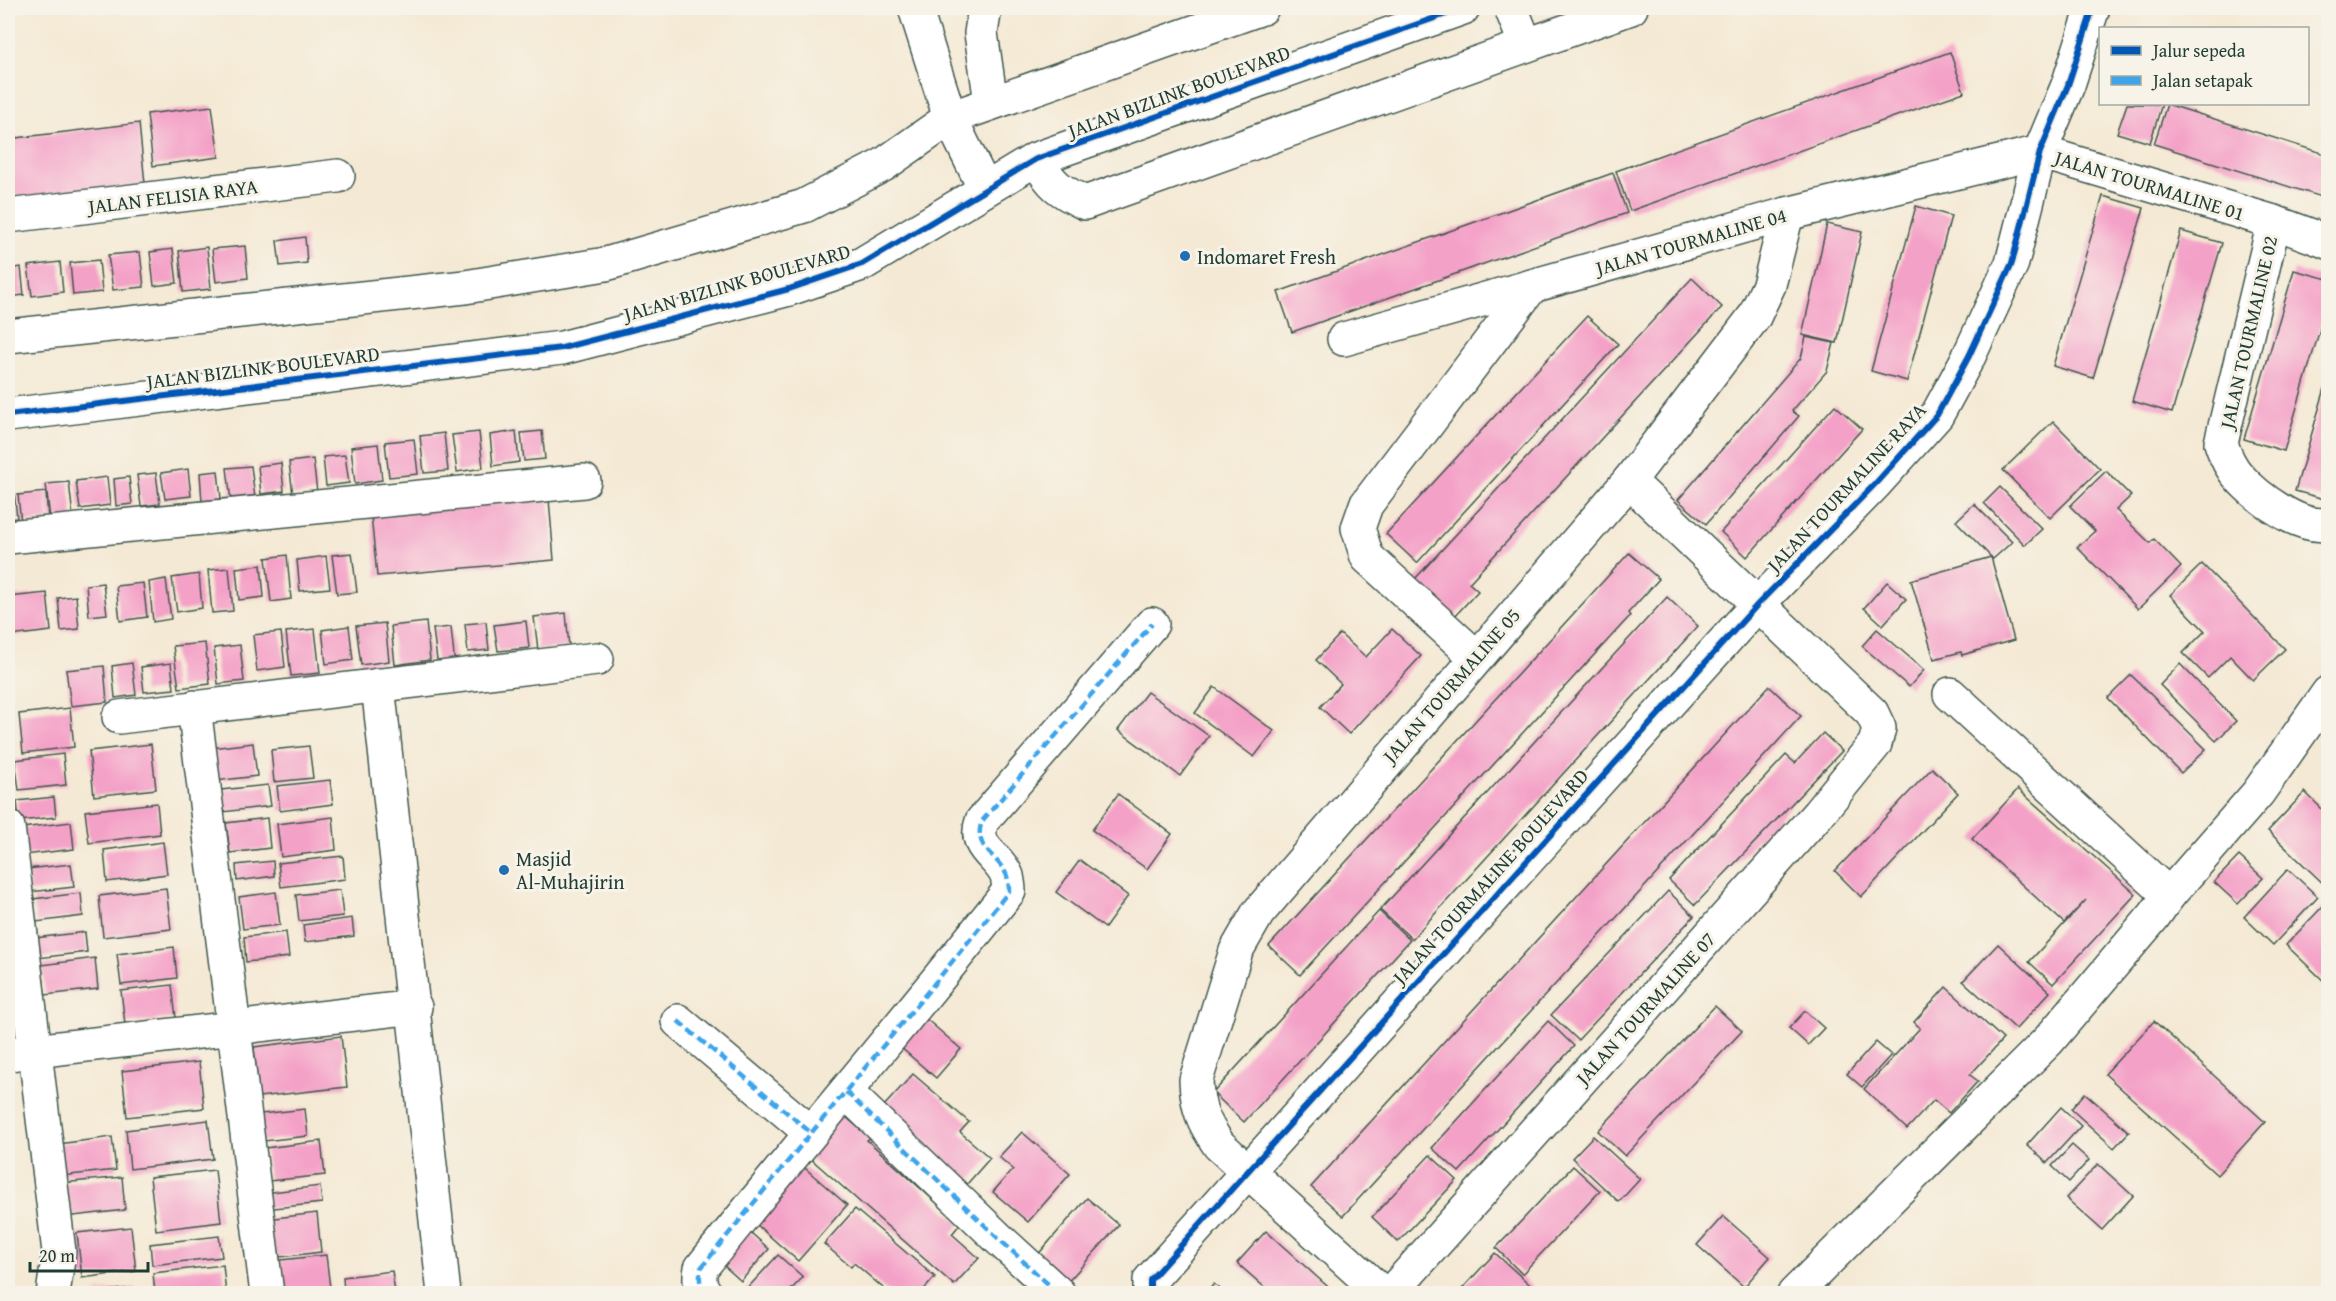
<svg xmlns="http://www.w3.org/2000/svg" width="2336" height="1301" font-family="'Gentium Book Plus',serif">
<style>
.building{fill:#f4a1c7}
.lines{fill:none;stroke-linecap:round;stroke-linejoin:round}
.minor-casing{stroke:#3f574c;stroke-width:36}
.minor{stroke:#fff;stroke-width:33}
.quiet{stroke:#3da4eb;stroke-width:4.5;stroke-dasharray:9 4.5;stroke-linecap:butt}
.cycleway-casing{stroke:#f7f3e8;stroke-width:10}
.cycleway{stroke:#0057b8;stroke-width:6}
.poi-dot{fill:#1f6fb2;stroke:#f7f3e8;stroke-width:2}
.labels{text-anchor:middle;dominant-baseline:central;stroke-width:6;stroke-linejoin:round;paint-order:stroke}
.street-label{font-size:20px;fill:#1f3d34;stroke:#f7f3e8}
.poi-label{font-size:20px;fill:#1f3d34;stroke:#f7f3e8;text-anchor:start}
</style>
<rect width="100%" height="100%" fill="#f7f3e8"/>
<filter id="ink" filterUnits="userSpaceOnUse"><feTurbulence type="fractalNoise" baseFrequency=".0167" numOctaves="2"/><feDisplacementMap in="SourceGraphic" scale="12" xChannelSelector="R" yChannelSelector="G"/><feConvolveMatrix kernelMatrix="1 2 1 2 8 2 1 2 1" color-interpolation-filters="sRGB"/></filter>
<filter id="wash" filterUnits="userSpaceOnUse"><feTurbulence type="fractalNoise" baseFrequency=".008" numOctaves="4" result="noise"/><feDisplacementMap in="SourceGraphic" scale="24" xChannelSelector="R" yChannelSelector="G"/><feGaussianBlur stdDeviation="1.35" result="paint"/><feColorMatrix in="noise" values="0 0 0 0 0 0 0 0 0 0 0 0 0 0 0 0 0 1.4 0 .05"/><feComposite in="paint" operator="in"/></filter>
<g filter="url(#wash)">
<rect width="100%" height="100%" fill="#f4e9d4"/>
<g id="blocks">
<!-- building -->
<g class="building">
<path d="M1950,52L1964,92L1630,211L1616,171Z"/>
<path d="M2127,104H2162L2150,143L2117,133Z"/>
<path d="M2167,104L2328,155V199L2154,144Z"/>
<path d="M212,106L219,157L153,166L147,114Z"/>
<path d="M139,123L145,184L8,201V139Z"/>
<path d="M1613,173L1627,213L1292,332L1278,292Z"/>
<path d="M2103,196L2144,208L2093,378L2053,366Z"/>
<path d="M1916,206L1951,216L1907,381L1871,371Z"/>
<path d="M1827,224L1862,232L1837,343L1802,335Z"/>
<path d="M2181,231L2222,243L2172,413L2132,401Z"/>
<path d="M305,237L307,263L280,266L277,241Z"/>
<path d="M245,246L248,278L216,282L212,249Z"/>
<path d="M207,247L211,289L183,292L179,251Z"/>
<path d="M173,249L177,283L154,286L150,252Z"/>
<path d="M140,252L144,287L113,290L108,255Z"/>
<path d="M99,260L102,292L73,295L70,263Z"/>
<path d="M60,262L63,292L32,296L28,266Z"/>
<path d="M21,267L24,295L8,297V269Z"/>
<path d="M2294,270L2328,279V302L2284,451L2244,439Z"/>
<path d="M1692,278L1722,307L1469,583L1478,591L1454,617L1414,580Z"/>
<path d="M1587,316L1618,344L1417,563L1386,534Z"/>
<path d="M1806,337L1834,343L1827,371L1792,411L1799,416L1706,524L1678,500L1801,358Z"/>
<path d="M2328,378V500L2295,491Z"/>
<path d="M1835,405L1862,429L1747,557L1721,532Z"/>
<path d="M2053,421L2100,469L2050,518L2003,470Z"/>
<path d="M516,431L519,462L493,466L490,435Z"/>
<path d="M542,431L545,459L524,461L521,433Z"/>
<path d="M479,432L483,468L457,472L452,435Z"/>
<path d="M444,433L448,471L424,473L420,436Z"/>
<path d="M414,439L418,474L389,477L385,442Z"/>
<path d="M378,444L382,480L355,484L351,447Z"/>
<path d="M345,455L349,483L326,486L323,457Z"/>
<path d="M313,459L317,492L293,495L289,462Z"/>
<path d="M281,463L284,491L261,494L258,466Z"/>
<path d="M251,466L255,498L231,501L227,468Z"/>
<path d="M188,469L191,496L165,499L161,473Z"/>
<path d="M218,471L221,499L202,502L200,473Z"/>
<path d="M2106,471L2131,496L2116,510L2150,543L2154,539L2181,567L2138,609L2077,547L2095,531L2070,506Z"/>
<path d="M156,473L160,504L141,506L137,475Z"/>
<path d="M107,477L110,505L80,509L76,481Z"/>
<path d="M129,477L132,504L116,506L114,479Z"/>
<path d="M69,482L73,517L50,519L46,484Z"/>
<path d="M2000,487L2042,529L2025,545L1984,503Z"/>
<path d="M14,491L17,518L8,519V492Z"/>
<path d="M46,492L48,520L21,523L18,495Z"/>
<path d="M549,499L554,560L377,576L371,515Z"/>
<path d="M1974,504L2012,542L1993,559L1956,521Z"/>
<path d="M352,553L357,592L337,594L332,555Z"/>
<path d="M1629,553L1659,579L1628,613L1630,616L1300,975L1269,946Z"/>
<path d="M287,555L291,599L271,602L266,558Z"/>
<path d="M326,556L330,588L300,591L297,560Z"/>
<path d="M1991,557L2014,640L1962,655L1961,652L1934,659L1911,580Z"/>
<path d="M2202,564L2285,649L2253,680L2230,656L2208,678L2183,653L2205,631L2170,595Z"/>
<path d="M261,565L264,597L239,600L236,568Z"/>
<path d="M229,568L233,611L212,613L208,570Z"/>
<path d="M199,574L202,608L177,612L172,578Z"/>
<path d="M166,579L171,619L153,622L149,582Z"/>
<path d="M1887,582L1906,599L1883,625L1864,608Z"/>
<path d="M103,583L107,614L89,616L86,585Z"/>
<path d="M143,583L147,617L120,621L116,586Z"/>
<path d="M47,593L51,631L10,636L8,597Z"/>
<path d="M76,596L79,629L61,631L58,598Z"/>
<path d="M1667,597L1698,626L1412,939L1380,910Z"/>
<path d="M566,613L569,647L538,650L534,617Z"/>
<path d="M526,621L529,648L498,651L494,625Z"/>
<path d="M426,622L430,660L395,665L391,626Z"/>
<path d="M486,622L489,650L468,652L465,624Z"/>
<path d="M385,623L389,661L361,665L356,626Z"/>
<path d="M349,626L353,660L326,664L322,630Z"/>
<path d="M451,627L455,666L438,668L433,629Z"/>
<path d="M315,629L320,673L291,676L286,632Z"/>
<path d="M1392,629L1421,656L1349,734L1320,707L1341,684L1316,660L1340,634L1366,657Z"/>
<path d="M1877,629L1924,670L1909,687L1862,646Z"/>
<path d="M281,632L285,667L257,671L253,635Z"/>
<path d="M205,643L210,684L179,688L173,646Z"/>
<path d="M240,645L244,681L218,684L214,648Z"/>
<path d="M132,663L136,695L115,698L112,666Z"/>
<path d="M171,663L174,689L144,692L141,667Z"/>
<path d="M2180,664L2236,721L2216,741L2160,685Z"/>
<path d="M104,666L107,702L71,706L66,670Z"/>
<path d="M2131,675L2206,749L2181,773L2108,698Z"/>
<path d="M1769,686L1801,716L1343,1216L1311,1187Z"/>
<path d="M1214,687L1274,731L1254,757L1195,713Z"/>
<path d="M1147,692L1209,736L1180,776L1118,730Z"/>
<path d="M70,708L74,747L23,753L19,714Z"/>
<path d="M1823,733L1842,751L1695,905L1669,880L1786,755L1795,763Z"/>
<path d="M253,743L257,776L215,781L211,748Z"/>
<path d="M151,744L156,789L94,796L89,751Z"/>
<path d="M309,746L313,778L274,782L271,750Z"/>
<path d="M63,754L66,785L19,790L15,760Z"/>
<path d="M1932,768L1958,793L1861,897L1835,871Z"/>
<path d="M330,780L333,804L280,811L277,786Z"/>
<path d="M268,785L271,806L223,812L221,790Z"/>
<path d="M2018,789L2136,894L2053,984L2029,962L2086,900L2064,923L1972,839Z"/>
<path d="M2305,792L2328,815V888L2268,831Z"/>
<path d="M1118,794L1172,834L1147,869L1092,830Z"/>
<path d="M54,797L56,817L19,821L17,801Z"/>
<path d="M157,803L160,834L89,843L85,811Z"/>
<path d="M333,817L336,850L281,857L277,824Z"/>
<path d="M267,818L270,848L230,853L226,823Z"/>
<path d="M71,822L74,849L25,855L22,828Z"/>
<path d="M163,842L167,874L107,882L104,850Z"/>
<path d="M343,856L345,879L281,887L278,863Z"/>
<path d="M2239,856L2263,878L2238,904L2214,882Z"/>
<path d="M1080,860L1128,896L1105,928L1056,892Z"/>
<path d="M273,861L274,876L237,881L236,865Z"/>
<path d="M71,864L74,887L30,892L27,869Z"/>
<path d="M2288,869L2318,897L2273,945L2244,917Z"/>
<path d="M166,888L171,929L103,937L99,896Z"/>
<path d="M340,890L343,916L299,921L296,895Z"/>
<path d="M1668,891L1694,916L1578,1040L1551,1015Z"/>
<path d="M276,892L280,925L243,929L239,897Z"/>
<path d="M81,893L83,916L36,922L33,899Z"/>
<path d="M2324,905L2328,909V985L2286,945Z"/>
<path d="M1379,911L1410,940L1244,1122L1213,1093Z"/>
<path d="M352,918L354,936L305,942L303,925Z"/>
<path d="M85,932L87,952L38,958L35,938Z"/>
<path d="M286,932L289,957L246,962L244,937Z"/>
<path d="M1998,944L2050,992L2016,1029L1963,981Z"/>
<path d="M174,947L177,978L121,985L117,954Z"/>
<path d="M95,958L98,989L45,995L42,965Z"/>
<path d="M172,985L176,1018L125,1024L121,991Z"/>
<path d="M1946,987L2003,1039L1970,1075L1978,1081L1949,1113L1934,1100L1907,1129L1864,1089L1920,1028L1914,1022Z"/>
<path d="M1715,1006L1742,1031L1625,1156L1598,1131Z"/>
<path d="M917,1011L961,1049L936,1078L892,1040Z"/>
<path d="M1805,1011L1824,1028L1808,1045L1789,1028Z"/>
<path d="M1548,1021L1574,1046L1459,1172L1432,1148Z"/>
<path d="M2154,1021L2265,1122L2217,1175L2105,1074Z"/>
<path d="M341,1036L347,1087L259,1097L254,1047Z"/>
<path d="M1876,1042L1891,1055L1862,1087L1847,1074Z"/>
<path d="M199,1062L204,1108L127,1117L122,1071Z"/>
<path d="M913,1074L969,1122L960,1132L990,1158L960,1192L874,1117Z"/>
<path d="M2085,1093L2129,1132L2114,1148L2071,1109Z"/>
<path d="M2061,1107L2081,1126L2047,1163L2027,1145Z"/>
<path d="M305,1109L308,1136L255,1142L252,1115Z"/>
<path d="M838,1110L870,1138L867,1140L960,1224L952,1234L979,1258L954,1285L802,1151Z"/>
<path d="M208,1120L213,1159L130,1169L126,1130Z"/>
<path d="M1022,1132L1070,1174L1028,1222L993,1192L1013,1169L999,1157Z"/>
<path d="M1593,1136L1640,1179L1619,1202L1572,1158Z"/>
<path d="M112,1137L116,1170L61,1176L58,1144Z"/>
<path d="M321,1141L325,1175L269,1181L265,1148Z"/>
<path d="M2072,1145L2089,1160L2069,1182L2052,1166Z"/>
<path d="M1430,1155L1457,1180L1398,1242L1372,1217Z"/>
<path d="M798,1162L847,1205L798,1261L749,1218Z"/>
<path d="M2098,1164L2133,1196L2102,1230L2066,1198Z"/>
<path d="M1573,1166L1600,1191L1522,1274L1496,1248Z"/>
<path d="M215,1170L221,1222L156,1230L150,1177Z"/>
<path d="M122,1177L125,1210L65,1217L62,1183Z"/>
<path d="M320,1186L322,1203L265,1209L264,1193Z"/>
<path d="M1087,1198L1119,1225L1065,1285L1035,1258Z"/>
<path d="M855,1209L935,1277L921,1293H889L854,1263L851,1267L824,1244Z"/>
<path d="M317,1213L321,1252L272,1258L267,1219Z"/>
<path d="M1723,1216L1770,1257L1744,1287L1697,1245Z"/>
<path d="M740,1223L769,1249L741,1281L712,1255Z"/>
<path d="M131,1227L136,1271L82,1278L77,1233Z"/>
<path d="M1266,1231L1317,1277L1335,1293H1271L1237,1263Z"/>
<path d="M219,1236L222,1257L152,1265L150,1244Z"/>
<path d="M1495,1253L1539,1293H1467L1462,1289Z"/>
<path d="M326,1255L330,1288L276,1293L272,1261Z"/>
<path d="M778,1255L803,1277L788,1293H743Z"/>
<path d="M223,1265L226,1293H155L153,1273Z"/>
<path d="M392,1271L395,1293H344L343,1277Z"/>
<path d="M1214,1284L1225,1293H1206Z"/>
<path d="M135,1288V1293H96V1292Z"/>
</g>
</g>
</g>
<g filter="url(#ink)">
<use href="#blocks" fill-opacity="0" stroke="#3f574c" stroke-width="1.5"/>
<g class="lines">
<defs>
<g id="minor">
<path d="M915,8L950,118L985,189"/>
<path d="M985,8L981,33L991,103"/>
<path d="M1511,8L1526,45"/>
<path d="M2040,152L2274,222L2328,242"/>
<path d="M1036,159C1052,185 1058,190 1085,203L1631,8"/>
<path d="M8,216L338,176"/>
<path d="M2274,222L2221,443C2225,456 2230,467 2239,477C2257,497 2300,530 2328,524"/>
<path d="M8,336L465,287L606,264L804,206L883,165L950,118L1262,8"/>
<path d="M1344,339L1787,214L2040,152"/>
<path d="M8,415L562,348L789,289L862,264L1036,159L1463,8"/>
<path d="M8,537L584,481"/>
<path d="M1476,657L1367,557L1358,528L1366,505L1532,286"/>
<path d="M378,685L444,1294"/>
<path d="M1950,694L2169,895"/>
<path d="M194,707L267,1294"/>
<path d="M119,717L597,659"/>
<path d="M8,827L59,1252L53,1294"/>
<path d="M678,1021L810,1132"/>
<path d="M8,1054L415,1007"/>
<path d="M846,1092L1000,1240L1059,1294"/>
<path d="M706,1294C699,1285 699,1278 701,1268C803,1141 908,1018 1009,891C1009,886 1008,881 1007,876C998,854 972,849 982,821L1152,624"/>
<path d="M1150,1294V1280L1758,604L1875,484L1937,415L1969,356L2012,263L2040,152L2068,85L2093,8"/>
<path d="M1383,1294L1219,1145C1203,1122 1197,1108 1196,1080L1236,951L1258,913L1629,481L1754,317L1769,285L1787,214"/>
<path d="M1390,1294L1818,814L1875,744L1879,728L1872,713L1629,481"/>
<path d="M1794,1294L2048,1041L2154,916L2169,895L2258,793L2328,693"/>
</g>
</defs>
<!-- minor casing -->
<use href="#minor" class="minor-casing"/>
<!-- minor -->
<use href="#minor" class="minor"/>
<!-- quiet -->
<g class="quiet">
<path d="M678,1021L810,1132"/>
<path d="M846,1092L1000,1240L1059,1294"/>
<path d="M706,1294C699,1285 699,1278 701,1268C803,1141 908,1018 1009,891C1009,886 1008,881 1007,876C998,854 972,849 982,821L1152,624"/>
</g>
<defs>
<g id="cycleway">
<path d="M8,415L562,348L789,289L862,264L1036,159L1463,8"/>
<path d="M1150,1294V1280L1758,604L1875,484L1937,415L1969,356L2012,263L2040,152L2068,85L2093,8"/>
</g>
</defs>
<!-- cycleway casing -->
<use href="#cycleway" class="cycleway-casing"/>
<!-- cycleway -->
<use href="#cycleway" class="cycleway"/>
</g>
</g>
<!-- markers -->
<g class="poi-dot">
<circle cx="1185" cy="256" r="6"/>
<circle cx="504" cy="870" r="6"/>
</g>
<g class="labels">
<!-- street labels -->
<g class="street-label">
<text transform="translate(1179 91) rotate(-20)">JALAN BIZLINK BOULEVARD</text>
<text transform="translate(2150 185) rotate(17)">JALAN TOURMALINE 01</text>
<text transform="translate(173 196) rotate(-7)">JALAN FELISIA RAYA</text>
<text transform="translate(1691 241) rotate(-16)">JALAN TOURMALINE 04</text>
<text transform="translate(737 282) rotate(-16)">JALAN BIZLINK BOULEVARD</text>
<text transform="translate(2248 332) rotate(-77)">JALAN TOURMALINE 02</text>
<text transform="translate(263 367) rotate(-7)">JALAN BIZLINK BOULEVARD</text>
<text transform="translate(1846 487) rotate(-47)">JALAN TOURMALINE RAYA</text>
<text transform="translate(1451 685) rotate(-49)">JALAN TOURMALINE 05</text>
<text transform="translate(1490 876) rotate(-48)">JALAN TOURMALINE BOULEVARD</text>
<text transform="translate(1645 1008) rotate(-48)">JALAN TOURMALINE 07</text>
</g>
<!-- poi labels -->
<g class="poi-label">
<text x="1197" y="256">Indomaret Fresh</text>
<text x="516" y="858">Masjid<tspan x="516" dy="23">Al-Muhajirin</tspan></text>
</g>
</g>
<!-- margin -->
<rect width="2336" height="1301" fill="none" stroke="#f7f3e8" stroke-width="30"/>
<!-- legend -->
<rect x="2099" y="27" width="210" height="78" fill="#f7f3e8" stroke="#a1aaa0" stroke-width="1.5"/>
<rect x="2111" y="46" width="30" height="9" fill="#0057b8" stroke="#a1aaa0" stroke-width="1.5"/>
<text x="2153" y="57" font-size="18" fill="#1f3d34">Jalur sepeda</text>
<rect x="2111" y="76" width="30" height="9" fill="#3da4eb" stroke="#a1aaa0" stroke-width="1.5"/>
<text x="2153" y="87" font-size="18" fill="#1f3d34">Jalan setapak</text>
<!-- scale -->
<path d="M30 1262v9h118v-9" fill="none" stroke="#1f3d34" stroke-width="3"/>
<text x="39" y="1262" font-size="18" fill="#1f3d34" stroke="#f7f3e8" stroke-width="4.5" paint-order="stroke">20 m</text>
</svg>
